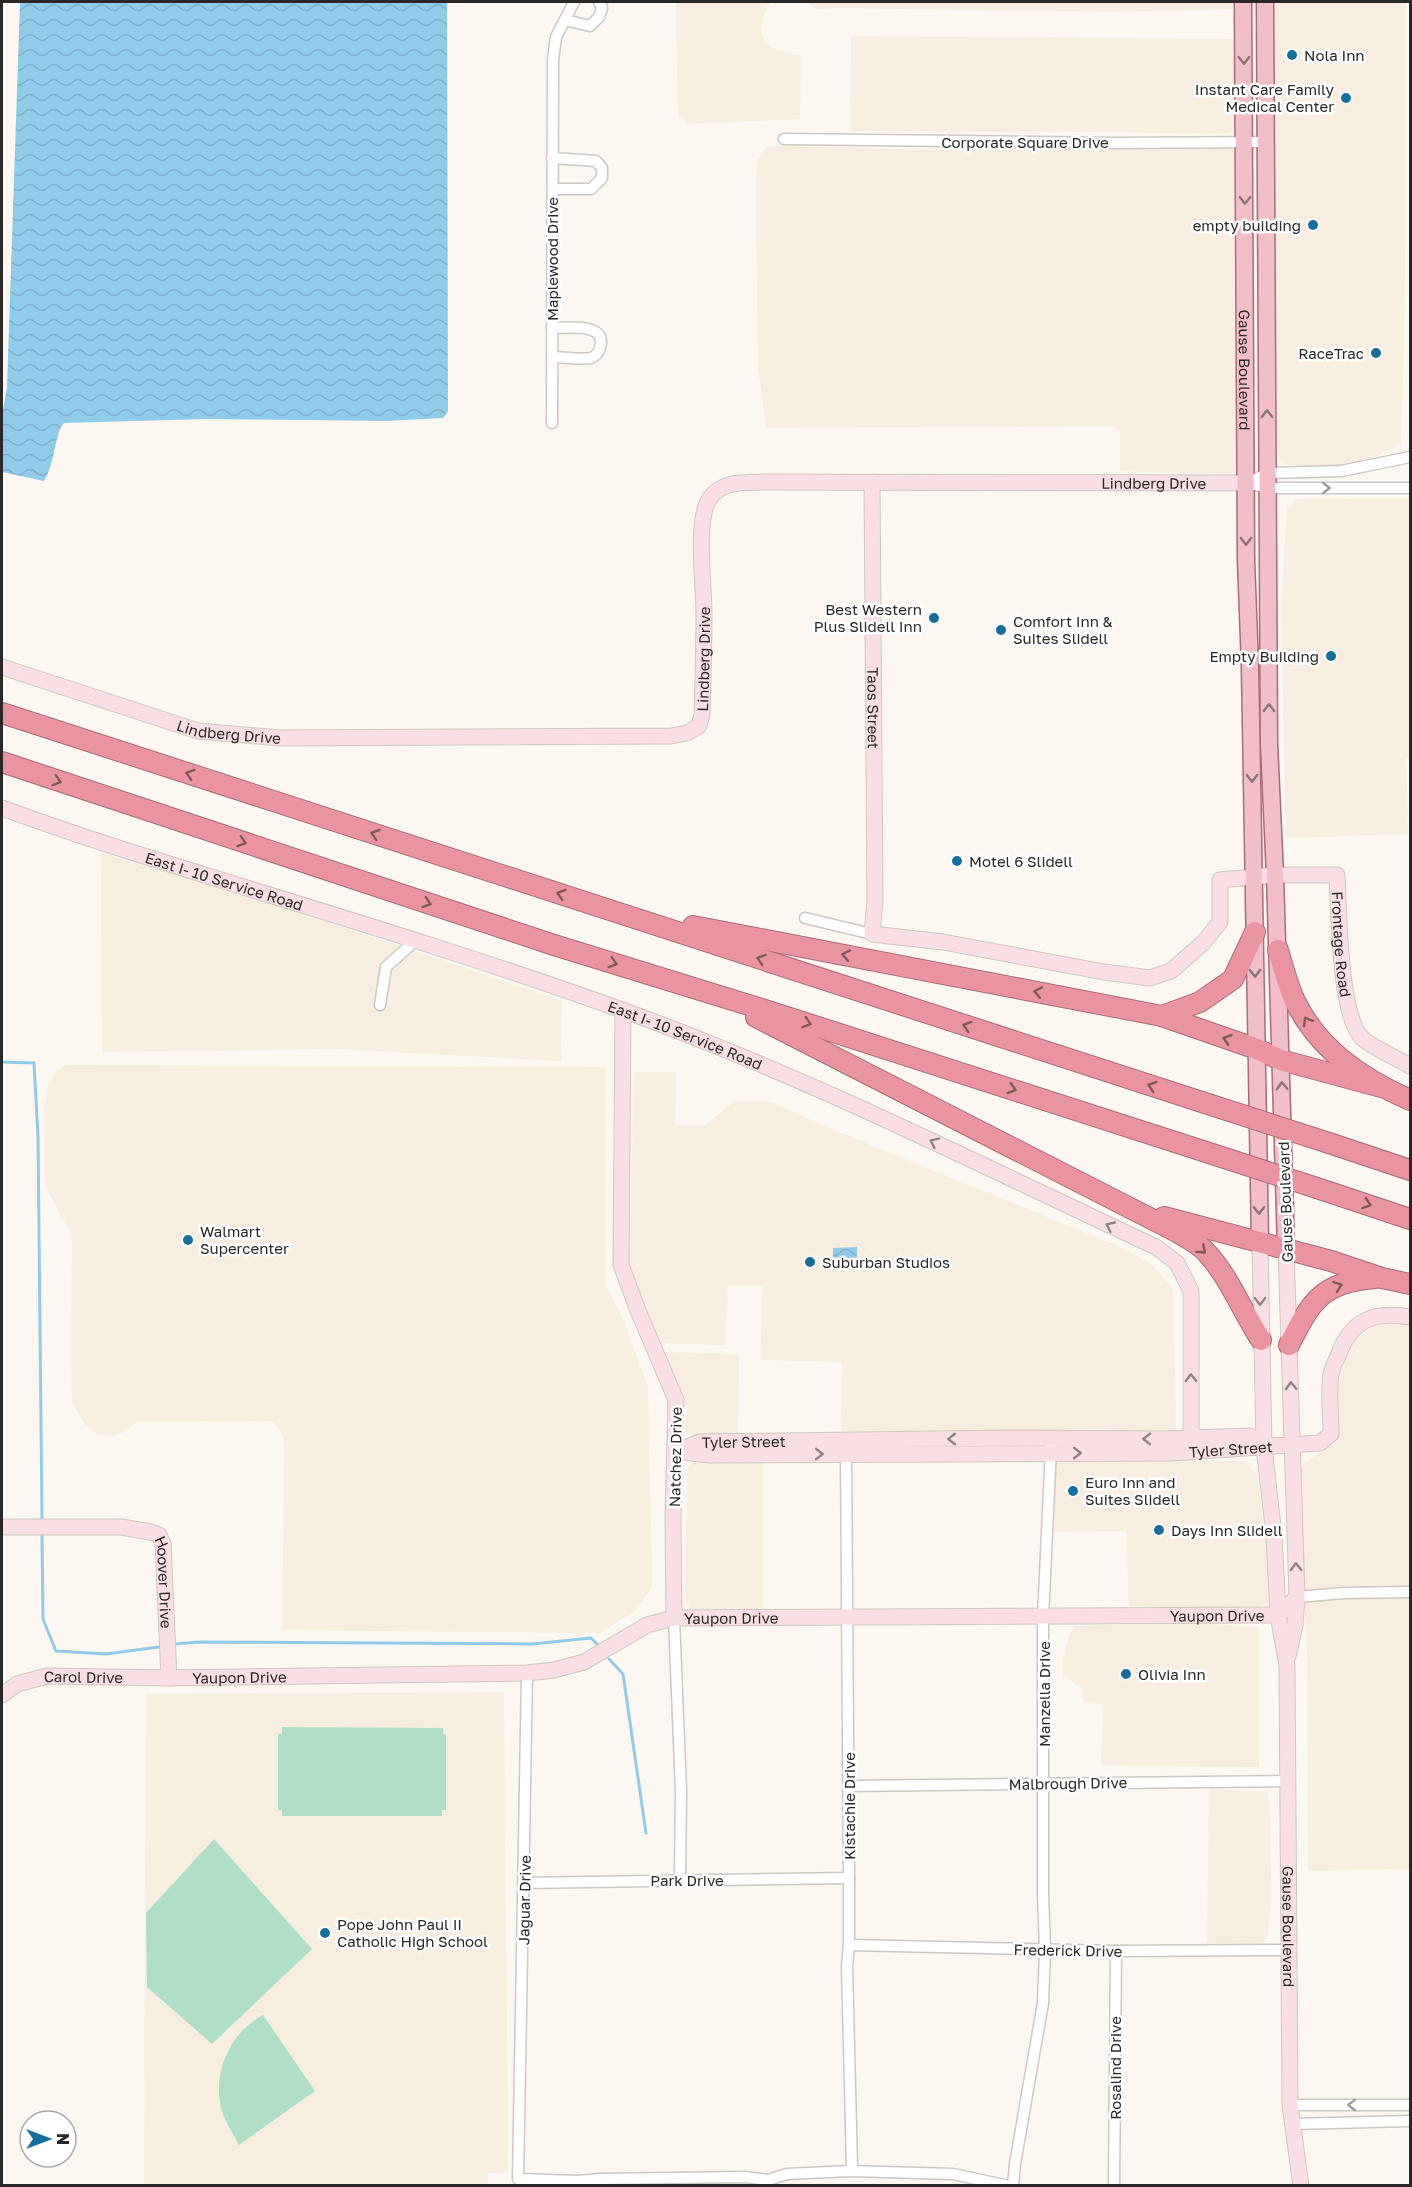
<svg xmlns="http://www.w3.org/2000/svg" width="1412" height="2187" font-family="'Golos Text',sans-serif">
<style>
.built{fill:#f7ede0}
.green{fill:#b0dfc7}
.water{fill:url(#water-waves)}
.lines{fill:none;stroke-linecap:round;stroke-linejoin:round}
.stream{stroke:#90ccea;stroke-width:3}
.street-casing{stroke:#cdc8c1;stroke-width:13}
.secondary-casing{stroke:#cdc8c1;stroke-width:17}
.primary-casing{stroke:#a76e77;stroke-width:19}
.highway-casing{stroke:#a76e77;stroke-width:22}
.street{stroke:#fff;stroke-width:10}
.secondary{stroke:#f9dfe3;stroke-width:15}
.primary{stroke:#f2bfc8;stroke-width:16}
.highway{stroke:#ea94a3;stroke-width:20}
.highway-bridge-casing{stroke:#a76e77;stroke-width:22;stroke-linecap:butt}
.highway-bridge{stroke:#ea94a3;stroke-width:20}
.oneway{stroke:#8e7477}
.oneway2{stroke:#9f9e9d}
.oneway3{stroke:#80595e}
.oneway4{stroke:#928484}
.poi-dot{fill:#146f9e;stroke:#fff;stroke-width:2}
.labels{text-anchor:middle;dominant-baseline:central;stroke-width:5;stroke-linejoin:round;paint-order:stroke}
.poi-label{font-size:15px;fill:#2a2826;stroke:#fff;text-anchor:start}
.street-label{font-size:15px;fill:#2a2826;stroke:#fff}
</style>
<defs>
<pattern id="water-waves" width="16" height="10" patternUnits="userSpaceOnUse" patternTransform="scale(1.5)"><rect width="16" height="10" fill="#90ccea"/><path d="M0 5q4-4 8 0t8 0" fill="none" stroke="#7cafc9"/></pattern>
</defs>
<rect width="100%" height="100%" fill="#fdf7f1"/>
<!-- built -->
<g class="built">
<path d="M676,2H773L767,7L764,15L761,30L765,41L770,47L791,54L801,55L800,119L687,124L678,114Z"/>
<path d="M808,2H1238V9L1111,12L837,8L817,9Z"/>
<path d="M1275,2H1406L1405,293L1401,444L1365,462L1340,465H1286L1277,458L1273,450V267Z"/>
<path d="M851,36L1232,39L1236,43V125L1234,131L1228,134L1116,132L850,131Z"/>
<path d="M775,146L944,150L1227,148L1236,150L1238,468L1230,474L1120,471V433L1113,426L766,428L758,367L756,180L758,159L766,148Z"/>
<path d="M1410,498V758L1406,759L1408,834L1286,838L1281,607L1287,508L1298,499Z"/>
<path d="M101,853L264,900L562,1001L561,1061L339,1049L102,1052Z"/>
<path d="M66,1065L606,1067V1286L619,1310L648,1386L652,1587L635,1611L600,1633L282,1630L284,1450L283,1435L280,1430L272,1421L137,1422L124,1432L112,1436L100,1435L85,1425L72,1402L71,1349L72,1236L45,1185L44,1112L48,1085L54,1073Z"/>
<path d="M634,1072H676L675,1125H706L734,1101L771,1102L822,1125L1118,1246L1152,1264L1173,1289L1176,1433L1127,1434L1109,1429L841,1433L842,1362L761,1360L762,1285L728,1286L725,1345L660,1343L629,1272Z"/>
<path d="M1389,1322L1410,1323V1869L1308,1871L1307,1653L1298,1476L1302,1465L1335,1443L1339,1428L1338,1387L1347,1352L1355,1341L1366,1332L1377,1324Z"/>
<path d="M665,1352L739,1354L738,1436L696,1437L690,1435L686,1431L685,1424L687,1410L684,1400L676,1384Z"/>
<path d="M763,1458V1611H692L687,1604L685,1591L688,1467L694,1460Z"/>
<path d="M1055,1458L1245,1461L1257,1474L1273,1599L1260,1607L1196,1609L1129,1606L1126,1531L1055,1532Z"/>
<path d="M1191,1623L1259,1627V1767L1101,1766L1103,1704L1083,1703L1082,1689L1063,1675L1062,1660L1071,1629L1076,1626Z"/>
<path d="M504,1692L508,2173H488V2186H144L146,1694Z"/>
<path d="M1209,1789L1266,1792L1270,1802L1271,1900L1268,1935L1263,1943L1207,1944Z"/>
</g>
<!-- green -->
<g class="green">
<path d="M282,1727L443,1728V1734H446V1810H442V1816H282V1810H278V1734H282Z"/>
<path d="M214,1839L312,1949L212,2044L147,1987L146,1913Z"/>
<path d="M263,2015L315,2091L239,2145C233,2134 226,2123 222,2111C211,2075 230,2032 263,2015Z"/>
</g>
<!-- water -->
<g class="water">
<path d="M20,2H447L448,411L443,418L387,421L206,419L64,423C55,432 55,464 44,481L2,472V416L7,387Z"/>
<path d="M857,1247V1260H833V1248Z"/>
</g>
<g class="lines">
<!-- stream -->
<g class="stream">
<path d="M2,1062L34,1063L38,1136L42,1518"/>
<path d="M42,1536L43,1619L56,1651L106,1654L159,1647"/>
<path d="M177,1644L197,1642L532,1644L591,1638L597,1644"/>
<path d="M609,1659L623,1674L646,1833"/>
</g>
<defs>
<g id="street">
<path d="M565,20L590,26L599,17L602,8L599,2"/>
<path d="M784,139L1112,143L1266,142"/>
<path d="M552,158L596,161L602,168V178L591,189H553"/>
<path d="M552,328C567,328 608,322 600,348C599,352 595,356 591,358C582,360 562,357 552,357"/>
<path d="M552,423L553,60L556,37L574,2"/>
<path d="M1247,483L1268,473L1341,471L1410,457"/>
<path d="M1247,483L1267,488H1410"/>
<path d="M805,918L872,934"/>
<path d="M380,1005L386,967L415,941"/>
<path d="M846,1449L849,1878V1945L847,1966L852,2167L850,2171"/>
<path d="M1297,1597L1344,1593L1410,1592"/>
<path d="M674,1618L681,1791L680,1879"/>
<path d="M527,1673L518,2179L579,2181"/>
<path d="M849,1786L1288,1781"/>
<path d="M524,1883L849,1878"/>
<path d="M849,1945L1116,1951L1288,1950"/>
<path d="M1290,2105H1410"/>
<path d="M1292,2124L1410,2121"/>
<path d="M580,2185L579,2181L599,2179L745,2177L768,2180L787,2174L850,2171L953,2174L1009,2186"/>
<path d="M1013,2186L1015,2164L1043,2003L1045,1950L1043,1893V1617L1051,1448"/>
<path d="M1114,2186L1116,1951"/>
</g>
<g id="secondary">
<path id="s1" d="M872,482L875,901L872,934L943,942L1104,972L1150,978L1171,971L1203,943L1220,922V880L1275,875H1337C1339,910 1339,1015 1362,1038C1371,1047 1399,1059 1410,1066"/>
<path id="s2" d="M2,667L198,731L280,738L671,736L687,733L699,726L702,714C703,680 704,646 704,612C704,585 695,518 710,498C722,481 742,483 760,482L1247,483"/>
<path id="s3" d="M2,808C83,838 166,863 250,889C374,927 500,966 622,1010C806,1076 980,1165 1156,1247L1177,1263L1191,1291V1437"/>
<path d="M623,1010L621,1265L639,1313L676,1400L673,1520L674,1618"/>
<path id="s4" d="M1260,1242L1264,1447L1274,1535L1278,1615L1287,1666L1290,2105L1301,2186"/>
<path d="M1286,1249L1297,1597L1295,1625L1288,1657"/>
<path id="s5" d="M681,1449L700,1442L1010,1438L1162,1439L1250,1436L1264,1447"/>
<path id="s6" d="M676,1451L709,1455L1170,1453L1320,1443L1331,1434C1331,1415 1328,1393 1331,1374C1332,1368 1335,1362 1338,1356C1351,1320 1373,1311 1410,1317"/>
<path id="s7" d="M2,1527H121L151,1532L159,1535L163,1544L169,1678"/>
<path id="s8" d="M2,1695L17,1684L47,1676L169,1678L527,1673L554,1670L584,1662L647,1625L674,1618L1278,1615L1297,1597"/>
</g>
<g id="primary">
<path id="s9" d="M1243,2L1246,560L1250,666L1260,1242"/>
<path d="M1265,2L1269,744L1275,875L1286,1249"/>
</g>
<g id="highway">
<path d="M2,713L1208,1104"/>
<path d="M2,762L554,945L765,1010L1203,1151"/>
<path d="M693,926L1162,1016L1257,1049L1281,1060L1381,1087"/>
<path d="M1278,950C1283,967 1288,987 1296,1003C1320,1051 1363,1079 1410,1100"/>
<path d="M1162,1016L1200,1002L1233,979L1255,932"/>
<path d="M756,1017L1179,1233C1188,1239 1199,1244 1206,1252C1230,1278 1242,1311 1261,1340"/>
<path d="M1329,1143L1410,1170"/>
<path d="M1323,1190L1410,1219"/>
<path d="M1164,1217L1331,1261L1382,1278L1410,1284"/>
<path d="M1289,1345C1312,1300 1321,1283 1375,1278"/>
</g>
</defs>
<!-- street casing -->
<use href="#street" class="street-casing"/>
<!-- secondary casing -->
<use href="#secondary" class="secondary-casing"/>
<!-- primary casing -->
<use href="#primary" class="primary-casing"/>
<!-- highway casing -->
<use href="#highway" class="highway-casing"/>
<!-- street -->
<use href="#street" class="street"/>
<!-- secondary -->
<use href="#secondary" class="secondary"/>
<!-- primary -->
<use href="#primary" class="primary"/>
<!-- highway -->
<use href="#highway" class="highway"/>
<defs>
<g id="highway-bridge">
<path d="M1208,1104L1329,1143"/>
<path d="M1203,1151L1323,1190"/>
</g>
</defs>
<!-- highway-bridge casing -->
<use href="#highway-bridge" class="highway-bridge-casing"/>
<!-- highway-bridge -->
<use href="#highway-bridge" class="highway-bridge"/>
</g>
<!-- one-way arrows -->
<defs><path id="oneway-chevron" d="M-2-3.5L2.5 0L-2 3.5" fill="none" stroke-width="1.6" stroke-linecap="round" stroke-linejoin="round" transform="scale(1.5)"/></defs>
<g class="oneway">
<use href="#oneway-chevron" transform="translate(1244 60) rotate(89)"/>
<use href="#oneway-chevron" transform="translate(1245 200) rotate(90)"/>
<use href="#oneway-chevron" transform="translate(1267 414) rotate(-90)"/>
<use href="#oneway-chevron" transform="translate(1246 541) rotate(90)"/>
<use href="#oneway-chevron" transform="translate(1269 708) rotate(-90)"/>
<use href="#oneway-chevron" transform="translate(1252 778) rotate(89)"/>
<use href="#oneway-chevron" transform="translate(1255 973) rotate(89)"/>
<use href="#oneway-chevron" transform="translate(1282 1086) rotate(-92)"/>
<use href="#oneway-chevron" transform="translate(1259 1210) rotate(89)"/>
</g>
<g class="oneway2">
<use href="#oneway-chevron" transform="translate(1326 488)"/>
<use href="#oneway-chevron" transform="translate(1352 2105) rotate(180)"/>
</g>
<g class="oneway3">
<use href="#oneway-chevron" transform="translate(190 774) rotate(-162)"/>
<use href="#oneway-chevron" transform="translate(57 781) rotate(18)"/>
<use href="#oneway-chevron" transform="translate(375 834) rotate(-162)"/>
<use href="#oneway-chevron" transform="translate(242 842) rotate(18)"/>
<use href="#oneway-chevron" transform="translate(561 894) rotate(-162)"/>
<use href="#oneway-chevron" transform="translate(427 903) rotate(18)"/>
<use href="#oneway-chevron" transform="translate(846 955) rotate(-169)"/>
<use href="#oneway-chevron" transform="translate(761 959) rotate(-162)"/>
<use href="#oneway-chevron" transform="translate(613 963) rotate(17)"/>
<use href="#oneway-chevron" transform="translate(1038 992) rotate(-169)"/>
<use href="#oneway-chevron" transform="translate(1307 1021) rotate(-121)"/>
<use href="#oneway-chevron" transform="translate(807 1023) rotate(18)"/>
<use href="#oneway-chevron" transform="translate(967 1026) rotate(-162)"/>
<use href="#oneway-chevron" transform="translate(1227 1039) rotate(-161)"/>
<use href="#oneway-chevron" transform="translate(1152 1086) rotate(-162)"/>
<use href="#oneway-chevron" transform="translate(1012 1089) rotate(18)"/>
<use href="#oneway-chevron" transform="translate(1367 1204) rotate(18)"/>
<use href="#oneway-chevron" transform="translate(1202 1250) rotate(42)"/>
<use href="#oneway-chevron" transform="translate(1338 1286) rotate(-20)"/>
</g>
<g class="oneway4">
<use href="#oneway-chevron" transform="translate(934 1142) rotate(-154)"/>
<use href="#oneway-chevron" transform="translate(1110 1226) rotate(-155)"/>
<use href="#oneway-chevron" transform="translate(1260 1301) rotate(89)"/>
<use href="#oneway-chevron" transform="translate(1191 1378) rotate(-90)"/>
<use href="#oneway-chevron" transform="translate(1291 1386) rotate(-92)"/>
<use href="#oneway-chevron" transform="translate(952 1439) rotate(179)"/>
<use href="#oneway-chevron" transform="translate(1147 1439) rotate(-180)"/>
<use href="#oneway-chevron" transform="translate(1077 1453)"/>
<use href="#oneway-chevron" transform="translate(819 1454)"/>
<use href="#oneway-chevron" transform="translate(1296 1567) rotate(-91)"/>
</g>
<!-- markers -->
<g class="poi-dot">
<circle cx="1292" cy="55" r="6"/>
<circle cx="1346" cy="98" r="6"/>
<circle cx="1313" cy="225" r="6"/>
<circle cx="1376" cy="353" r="6"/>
<circle cx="934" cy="618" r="6"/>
<circle cx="1001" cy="630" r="6"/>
<circle cx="1331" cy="656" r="6"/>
<circle cx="957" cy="861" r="6"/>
<circle cx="188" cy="1240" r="6"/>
<circle cx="810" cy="1262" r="6"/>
<circle cx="1073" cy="1491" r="6"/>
<circle cx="1159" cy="1530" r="6"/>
<circle cx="1126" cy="1674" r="6"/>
<circle cx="325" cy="1933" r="6"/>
</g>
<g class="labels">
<!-- poi labels -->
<g class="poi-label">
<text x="1304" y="55">Nola Inn</text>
<text x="1334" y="89" text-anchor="end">Instant Care Family<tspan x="1334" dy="17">Medical Center</tspan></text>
<text x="1301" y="225" text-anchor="end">empty building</text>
<text x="1364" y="353" text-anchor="end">RaceTrac</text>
<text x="922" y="609" text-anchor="end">Best Western<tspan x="922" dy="17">Plus Slidell Inn</tspan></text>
<text x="1013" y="621">Comfort Inn &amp;<tspan x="1013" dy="17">Suites Slidell</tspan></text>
<text x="1319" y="656" text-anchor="end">Empty Building</text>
<text x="969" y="861">Motel 6 Slidell</text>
<text x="200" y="1231">Walmart<tspan x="200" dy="17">Supercenter</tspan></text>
<text x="822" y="1262">Suburban Studios</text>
<text x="1085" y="1482">Euro Inn and<tspan x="1085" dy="17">Suites Slidell</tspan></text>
<text x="1171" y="1530">Days Inn Slidell</text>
<text x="1138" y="1674">Olivia Inn</text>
<text x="337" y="1924">Pope John Paul II<tspan x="337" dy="17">Catholic High School</tspan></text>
</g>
<!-- street labels -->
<g class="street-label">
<text x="1025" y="142">Corporate Square Drive</text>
<text transform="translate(552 259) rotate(-90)">Maplewood Drive</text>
<text stroke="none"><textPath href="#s9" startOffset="368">Gause Boulevard</textPath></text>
<text stroke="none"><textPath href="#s2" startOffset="1388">Lindberg Drive</textPath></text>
<text stroke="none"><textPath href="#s2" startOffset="777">Lindberg Drive</textPath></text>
<text stroke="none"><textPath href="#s1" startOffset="226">Taos Street</textPath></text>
<text stroke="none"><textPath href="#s2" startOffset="237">Lindberg Drive</textPath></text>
<text stroke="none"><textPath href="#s3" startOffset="234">East I- 10 Service Road</textPath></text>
<text stroke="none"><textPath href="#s1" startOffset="1054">Frontage Road</textPath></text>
<text stroke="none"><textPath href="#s3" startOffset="720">East I- 10 Service Road</textPath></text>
<text transform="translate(1285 1202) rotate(-92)">Gause Boulevard</text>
<text stroke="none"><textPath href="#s5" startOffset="64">Tyler Street</textPath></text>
<text stroke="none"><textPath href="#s6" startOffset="555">Tyler Street</textPath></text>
<text transform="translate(675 1457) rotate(-89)">Natchez Drive</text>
<text stroke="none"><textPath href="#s7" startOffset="206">Hoover Drive</textPath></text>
<text stroke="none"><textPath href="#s8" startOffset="1232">Yaupon Drive</textPath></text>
<text stroke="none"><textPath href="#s8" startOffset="746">Yaupon Drive</textPath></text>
<text stroke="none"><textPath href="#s8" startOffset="242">Yaupon Drive</textPath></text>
<text stroke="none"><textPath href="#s8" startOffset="86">Carol Drive</textPath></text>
<text transform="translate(1044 1694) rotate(-90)">Manzella Drive</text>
<text transform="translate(1068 1783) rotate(-1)">Malbrough Drive</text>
<text transform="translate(849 1806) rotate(-90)">Kistachie Drive</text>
<text x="687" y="1880">Park Drive</text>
<text transform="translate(524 1900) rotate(-89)">Jaguar Drive</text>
<text stroke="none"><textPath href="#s4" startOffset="686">Gause Boulevard</textPath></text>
<text transform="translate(1068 1950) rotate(1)">Frederick Drive</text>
<text transform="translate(1115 2068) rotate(-90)">Rosalind Drive</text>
</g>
</g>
<!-- border -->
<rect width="1412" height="2187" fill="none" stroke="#2a2826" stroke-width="6"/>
<!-- north arrow -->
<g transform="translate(48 2139) rotate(90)"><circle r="28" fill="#ffffff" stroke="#aaa9a8" stroke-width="1.5"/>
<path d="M0-4.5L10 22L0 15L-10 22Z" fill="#146f9e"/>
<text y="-9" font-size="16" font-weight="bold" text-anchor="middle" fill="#2a2826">N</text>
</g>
</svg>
